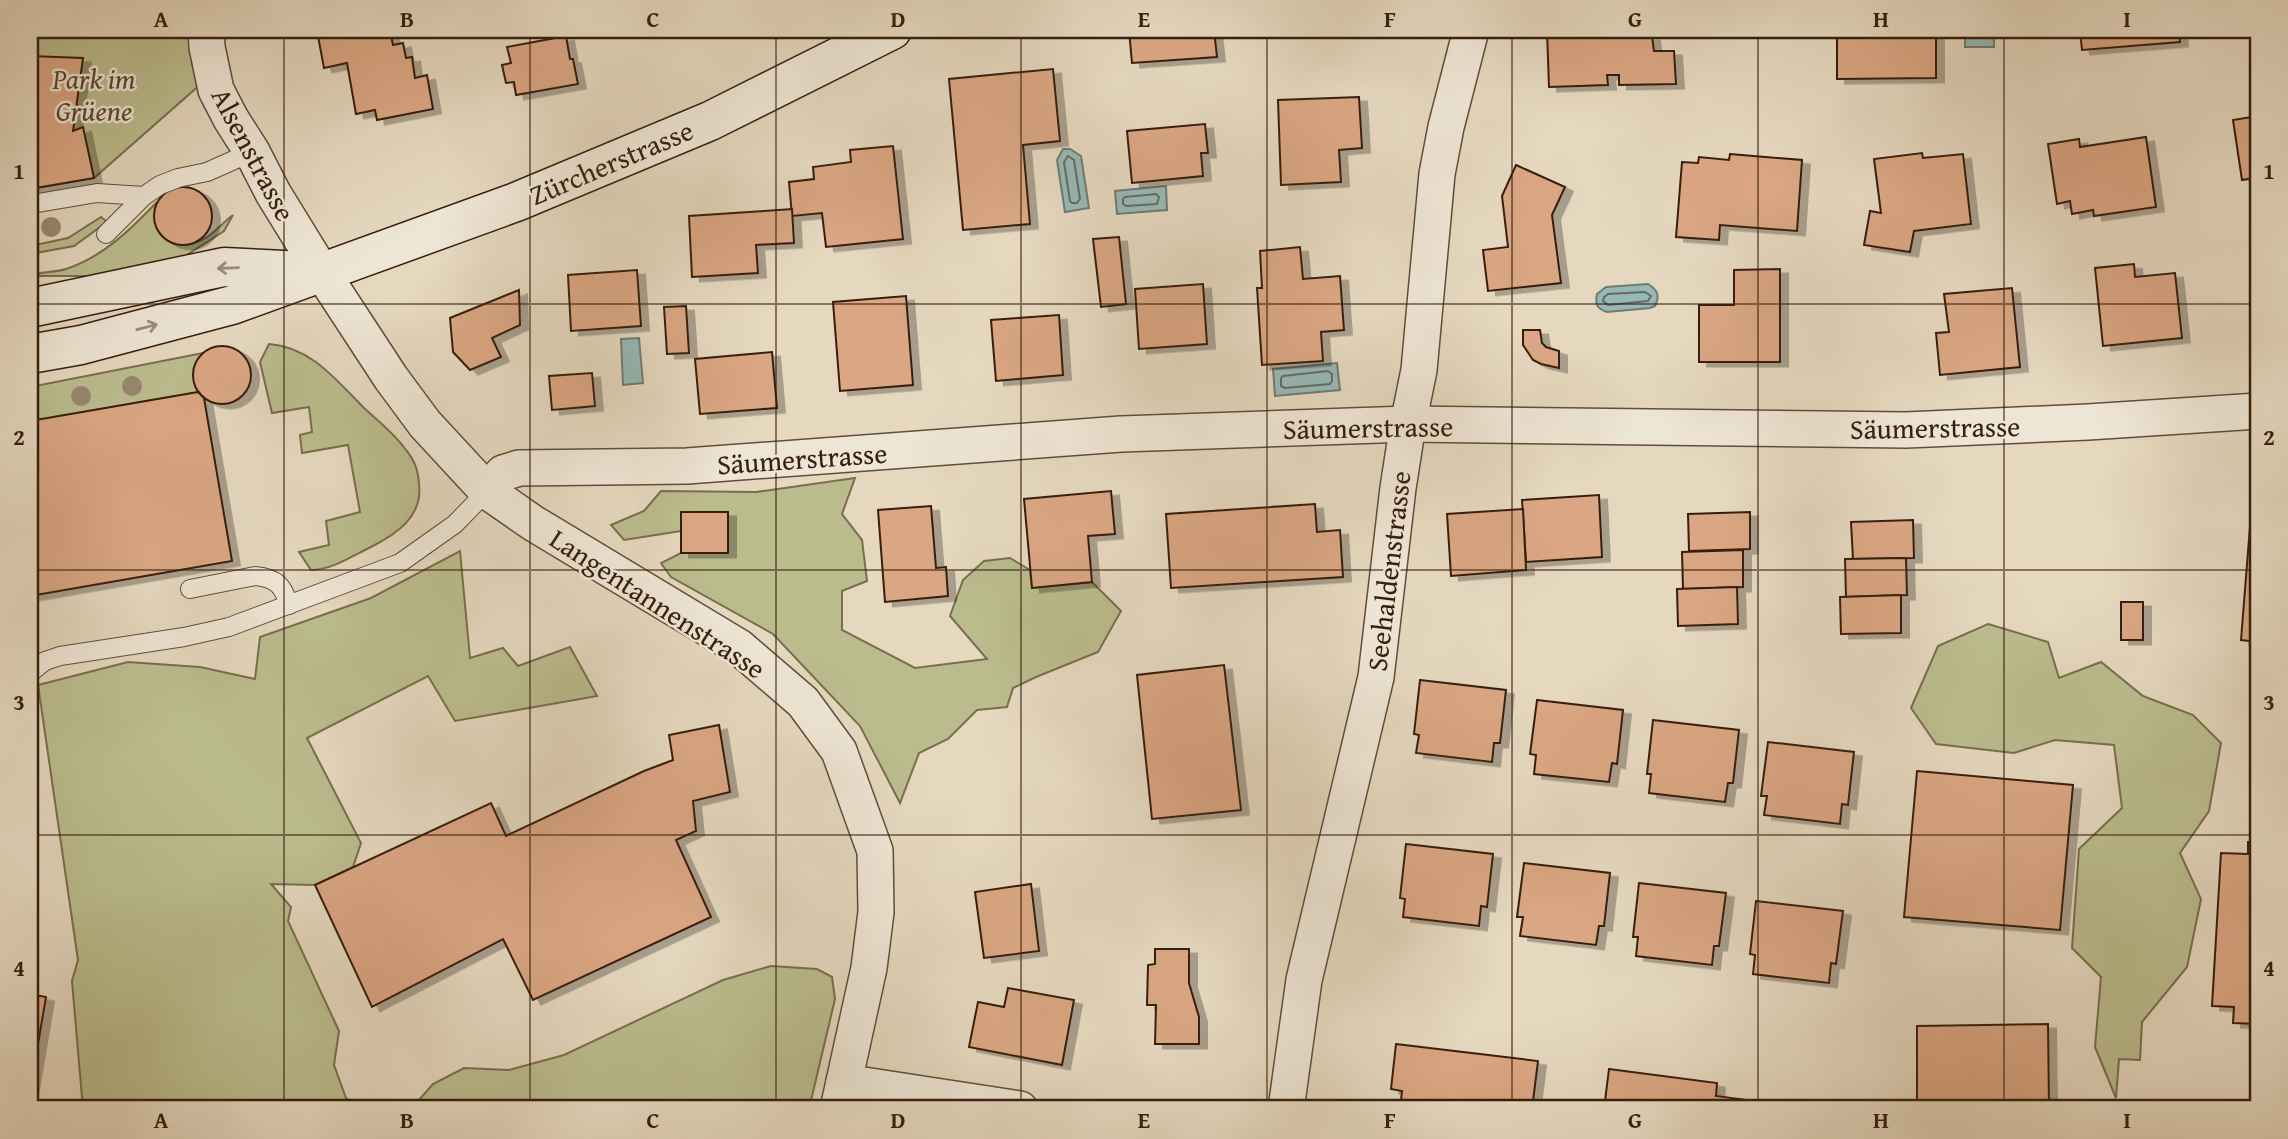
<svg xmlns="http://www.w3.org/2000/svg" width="2288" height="1139" font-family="'Gentium Book Plus',serif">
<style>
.green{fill:#bbbc8e;stroke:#796e4e;stroke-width:2}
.water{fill:#96b9b7;stroke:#707b73;stroke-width:2}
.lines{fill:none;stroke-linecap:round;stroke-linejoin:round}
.shore{stroke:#666c62;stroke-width:2}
.building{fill:#daa683;stroke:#371f0d;stroke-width:2;filter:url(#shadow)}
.lane-casing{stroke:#624d3a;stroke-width:20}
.street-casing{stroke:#624d3a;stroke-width:38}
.secondary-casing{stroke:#371f0d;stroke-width:41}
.lane{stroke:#eee6d5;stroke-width:18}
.street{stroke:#eee6d5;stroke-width:35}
.secondary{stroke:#eee6d5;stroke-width:38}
.tree{fill:#97886f}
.oneway{stroke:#9c8c7b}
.grid{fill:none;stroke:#371f0d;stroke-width:2;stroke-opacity:0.55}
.labels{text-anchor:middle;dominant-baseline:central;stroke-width:5;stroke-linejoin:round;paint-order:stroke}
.park-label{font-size:28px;font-style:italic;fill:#58462d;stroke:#eee6d5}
.street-label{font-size:28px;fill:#371f0d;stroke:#eee6d5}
.neatline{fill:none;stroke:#371f0d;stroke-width:2.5}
.grid-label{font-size:23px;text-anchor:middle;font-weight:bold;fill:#371f0d}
</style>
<defs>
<filter id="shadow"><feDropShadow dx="8" dy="4.5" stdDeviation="0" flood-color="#0004"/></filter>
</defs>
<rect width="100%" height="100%" fill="#e5d8bf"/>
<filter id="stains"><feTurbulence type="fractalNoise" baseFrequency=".00286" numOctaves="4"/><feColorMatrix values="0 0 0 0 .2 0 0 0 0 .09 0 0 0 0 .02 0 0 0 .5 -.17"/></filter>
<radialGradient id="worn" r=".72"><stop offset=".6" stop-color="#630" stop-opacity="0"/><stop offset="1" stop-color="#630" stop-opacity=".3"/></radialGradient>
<!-- green -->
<g class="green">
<path d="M30,30H201L202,83L94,178L30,189Z"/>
<path d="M157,202C147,234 173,254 202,240C213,235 223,222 233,215L224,231L179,260L127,272L87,276H30C39,271 54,273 66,269C103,257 131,229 157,202Z"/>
<path d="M101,217L107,222L74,246L30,254V246L68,238Z"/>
<path d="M269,344C311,347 336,380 364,408C378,421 395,434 406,450C415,461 418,470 419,484C423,516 397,534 371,547C352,556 332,570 311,570L299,552L329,545L326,521L360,512L348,445L302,453L300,435L312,432L309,407L272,413L260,362Z"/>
<path d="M203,353C192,366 191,377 198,392L30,421V387Z"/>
<path d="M855,478L842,514L862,540L867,581L842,591V630L915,668L987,659L950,616L963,580L984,561L1010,558L1030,570L1032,588L1092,582L1121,611L1098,652L1036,677L1013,688L1007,707L977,710L948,739L919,753L900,803L860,726L773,634L671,577L661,563L681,553H727L728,513L681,531L624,540L611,525L644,511L661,491L756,492Z"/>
<path d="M460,551L470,658L503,648L518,666L570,647L597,696L455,721L428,676L307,738L361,843L353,867L315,885L271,884L291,907L288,921L339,1031L334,1065L346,1098L365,1109H83L72,981L78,960L38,685L128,662L200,667L255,679L260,637L371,598Z"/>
<path d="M1988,624L2048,642L2059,678L2101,662L2143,696L2193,715L2221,743L2209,811L2180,853L2201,899L2187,967L2142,1022L2140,1060L2119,1059L2116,1098L2095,1047L2101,977L2072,948L2079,849L2122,808L2114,745L2055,740L2014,753L1936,744L1911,708L1938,646Z"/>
<path d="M771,966L817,969L832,977L835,999L809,1109H411L433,1084L464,1068L509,1070L564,1055L723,980Z"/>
</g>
<!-- water -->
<g class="water">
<rect x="1965" y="30" width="29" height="17"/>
<path d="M1063,149H1070L1081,156L1089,208L1065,212L1057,160Z"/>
<path d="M1166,186L1167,210L1117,214L1115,191Z"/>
<path d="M1648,284C1658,290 1660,296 1655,306L1650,308L1607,312C1597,309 1595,304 1597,294L1606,287Z"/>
<path d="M639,338L643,383L623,385L621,339Z"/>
<path d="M1337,363L1340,390L1275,396L1273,369Z"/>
</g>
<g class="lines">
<!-- shore -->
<g class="shore">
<path d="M1068,156L1074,160L1080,199L1077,203H1072L1070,201L1064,162Z"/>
<path d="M1156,194L1159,197L1157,204L1126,206L1123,204V199L1125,197Z"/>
<path d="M1645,292L1651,296L1648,301L1608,305L1603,301L1604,297L1608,294Z"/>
<path d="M1328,371L1332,374V381L1330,384L1285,388L1281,386V378L1283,376Z"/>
</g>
</g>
<!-- building -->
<g class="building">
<path d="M325,30H390L393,45L403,43L406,58L412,57L415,78L427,75L433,109L377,120L375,110L356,114L347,63L324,68L317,31Z"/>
<path d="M1129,30H1214L1217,57L1132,63Z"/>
<path d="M1547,30H1610L1611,37L1652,36L1654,51H1674L1676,84L1619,85V75H1607L1608,85L1549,87Z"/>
<path d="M1837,30H1936V78L1837,79Z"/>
<path d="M2080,30H2179L2180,42L2082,50Z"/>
<path d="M566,36L570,59H573L578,84L516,95L514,82L506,83L502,65L511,63L507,47Z"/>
<path d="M30,56L83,58L73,131L83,127L94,178L30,189Z"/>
<path d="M1053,69L1060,141L1023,145L1030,224L963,230L949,79Z"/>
<path d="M1359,97L1362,148L1339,150L1341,182L1281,185L1278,100Z"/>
<path d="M2258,116V190H2256L2255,178L2242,180L2233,120Z"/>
<path d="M1205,124L1208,153H1201L1203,176L1132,183L1127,131Z"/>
<path d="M2146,137L2156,207L2094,216L2093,210L2072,214L2070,201L2057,204L2048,144L2079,139L2080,147Z"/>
<path d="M893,146L903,239L826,247L822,213L792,216L789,182L814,179L813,167L851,162L850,150Z"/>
<path d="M1922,153L1923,158L1963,154L1971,224L1914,231L1910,252L1864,245L1870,211L1881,213L1874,159Z"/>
<path d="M1730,154L1802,160L1797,231L1720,225L1719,240L1676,237L1682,162L1698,163L1699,157L1729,160Z"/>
<path d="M1516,165L1565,187L1552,215L1561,283L1488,291L1483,250L1508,247L1502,196Z"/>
<circle cx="183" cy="216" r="29"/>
<path d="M792,209L794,243L756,245L758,273L692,277L689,216Z"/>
<path d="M1119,237L1126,304L1101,307L1093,239Z"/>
<path d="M1300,247L1303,279L1340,276L1344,330L1321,332L1323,361L1262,365L1257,288H1262L1260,251Z"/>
<path d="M2134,264L2135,277L2175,273L2182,338L2103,346L2095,268Z"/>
<path d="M1780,269V362H1699V305H1734V270Z"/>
<path d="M637,270L641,326L571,331L568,275Z"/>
<path d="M1203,284L1207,344L1139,349L1135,289Z"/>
<path d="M2012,288L2020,367L1940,375L1936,333L1949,332L1944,294Z"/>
<path d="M519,290L520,325L492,338L501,357L470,370L453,352L450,318Z"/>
<path d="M906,296L913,385L840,391L833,302Z"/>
<path d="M686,306L689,353L667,354L664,307Z"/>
<path d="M1059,315L1063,375L996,381L991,320Z"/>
<path d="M1523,330H1540L1542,343L1546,347L1559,351V368L1541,364L1533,360L1523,345Z"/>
<circle cx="222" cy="375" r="29"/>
<path d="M772,352L777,408L700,414L695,359Z"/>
<path d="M592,373L595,406L552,410L549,376Z"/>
<path d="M198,392L204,398L232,561L30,596V421Z"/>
<path d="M1111,491L1115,534L1088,536L1092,582L1032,588L1024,499Z"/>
<path d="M1599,495L1602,557L1526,562L1522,500Z"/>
<path d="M1315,504L1317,532L1340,530L1343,577L1171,588L1166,514Z"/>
<path d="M931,506L936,568L946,567L948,596L885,602L878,510Z"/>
<path d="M1523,509L1526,570L1451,576L1447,514Z"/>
<rect x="681" y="512" width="47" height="41"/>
<path d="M1750,512V549L1689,551L1688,514Z"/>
<path d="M2251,514H2258V642L2241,640Z"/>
<path d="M1913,520L1914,558L1853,559L1851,522Z"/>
<path d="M1743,550V587L1683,589L1682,552Z"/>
<path d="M1906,558L1907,595L1846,597L1845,559Z"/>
<path d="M1737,587L1738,624L1678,626L1677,589Z"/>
<path d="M1901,595V633L1841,634L1840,597Z"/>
<rect x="2121" y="602" width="22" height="38"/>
<path d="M1224,665L1241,810L1152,819L1137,675Z"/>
<path d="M1420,680L1506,690L1500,743H1494L1492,762L1416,753L1419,735L1414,734Z"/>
<path d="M1537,700L1623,710L1617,764L1612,763L1609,782L1534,774L1536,755L1530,754Z"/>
<path d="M1653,720L1739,730L1733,783H1728L1725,802L1649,793L1651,774H1647Z"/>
<path d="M719,725L730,792L693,801L696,831L676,840L711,917L533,1000L503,939L372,1007L315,885L491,803L506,836L644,771L673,760L669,735Z"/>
<path d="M1768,742L1854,752L1848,805L1842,804L1840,824L1764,815L1767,796H1761Z"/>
<path d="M1917,771L2073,785L2060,930L1904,917Z"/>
<path d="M2248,842L2258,843V1024L2233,1023L2234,1007L2212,1006L2221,853L2248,854Z"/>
<path d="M1406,844L1493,854L1487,907L1481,906L1479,926L1403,917L1405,899L1400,898Z"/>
<path d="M1524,863L1610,873L1604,926H1599L1596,945L1520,936L1523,917H1517Z"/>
<path d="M1639,883L1726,893L1719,946H1714L1712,965L1636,956L1638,937H1633Z"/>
<path d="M1031,884L1039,951L984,958L975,892Z"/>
<path d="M1756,901L1843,911L1836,964L1831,963L1829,983L1753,974L1755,955L1750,954Z"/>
<path d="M1155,949H1189V983L1199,1017V1044H1155L1156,1005H1147L1148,965L1155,964Z"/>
<path d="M1008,988L1074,1000L1062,1065L969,1047L978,1002L1004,1007Z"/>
<path d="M30,994L46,997L30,1091Z"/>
<path d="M2048,1024L2049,1107L1917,1108V1026Z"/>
<path d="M1396,1044L1538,1061L1532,1109H1400L1402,1091L1391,1089Z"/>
<path d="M1609,1069L1717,1083L1716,1096L1814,1109H1604Z"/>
</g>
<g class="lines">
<defs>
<g id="lane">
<path d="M38,203L97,193L144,196"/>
<path d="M106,234L144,196L160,185L178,178L207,172L252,152"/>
<path d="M190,589L255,576C277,578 283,586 289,605"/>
<path d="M30,673L45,661L60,656L184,637L229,627L400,563L455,524L487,491"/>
</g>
<g id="street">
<path d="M206,30L207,47L216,90L231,119L252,152L273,193L321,271L391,378L425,424L487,491L533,523L739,647L803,702L839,751L875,851L876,912L869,968L838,1109"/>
<path d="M487,491L503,473L519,468L687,466L1121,434L1408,424L1906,430L2088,422L2258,411"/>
<path d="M844,1082L1020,1109"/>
<path d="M1286,1109L1304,980L1376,677L1398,488L1408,424L1419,370L1437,174L1446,127L1471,30"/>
</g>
<g id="secondary">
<path d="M30,308L224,267L305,271"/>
<path d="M30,354L81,345L232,305L516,202L710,121L892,30"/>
</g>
</defs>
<!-- lane casing -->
<use href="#lane" class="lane-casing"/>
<!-- street casing -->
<use href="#street" class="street-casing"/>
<!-- secondary casing -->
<use href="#secondary" class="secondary-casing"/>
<!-- lane -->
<use href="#lane" class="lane"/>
<!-- street -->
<use href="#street" class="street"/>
<!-- secondary -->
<use href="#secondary" class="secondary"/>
</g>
<!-- trees -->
<g class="tree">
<circle cx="51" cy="227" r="10"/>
<circle cx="132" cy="386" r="10"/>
<circle cx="81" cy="396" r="10"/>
</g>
<!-- one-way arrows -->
<defs><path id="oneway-shaft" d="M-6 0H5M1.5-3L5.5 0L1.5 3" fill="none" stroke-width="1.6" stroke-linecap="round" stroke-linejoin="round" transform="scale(1.75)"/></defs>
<g class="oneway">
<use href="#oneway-shaft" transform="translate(228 268) rotate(178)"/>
<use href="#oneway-shaft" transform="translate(147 327) rotate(-15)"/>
</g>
<!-- grid -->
<path class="grid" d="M284,30V1109M530,30V1109M776,30V1109M1021,30V1109M1267,30V1109M1512,30V1109M1758,30V1109M2004,30V1109M30,304H2258M30,570H2258M30,835H2258"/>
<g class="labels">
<!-- park labels -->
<g class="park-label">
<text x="94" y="78">Park im<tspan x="94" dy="32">Grüene</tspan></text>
</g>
<!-- street labels -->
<g class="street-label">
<text transform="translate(254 154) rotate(62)">Alsenstrasse</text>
<text transform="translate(611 162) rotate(-23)">Zürcherstrasse</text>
<text transform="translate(1368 427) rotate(-1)">Säumerstrasse</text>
<text transform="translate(1935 427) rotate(-1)">Säumerstrasse</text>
<text transform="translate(802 458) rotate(-4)">Säumerstrasse</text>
<text transform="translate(1388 571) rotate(-83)">Seehaldenstrasse</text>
<text transform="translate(658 603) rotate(33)">Langentannenstrasse</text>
</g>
</g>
<!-- margin -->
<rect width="2288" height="1139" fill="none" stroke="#e5d8bf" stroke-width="77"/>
<rect x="38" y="38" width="2212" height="1062" class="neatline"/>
<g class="grid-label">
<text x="161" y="27">A</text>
<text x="407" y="27">B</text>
<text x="653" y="27">C</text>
<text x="898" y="27">D</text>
<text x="1144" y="27">E</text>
<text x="1390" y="27">F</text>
<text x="1635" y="27">G</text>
<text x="1881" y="27">H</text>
<text x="2127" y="27">I</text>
<text x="19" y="179">1</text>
<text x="2269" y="179">1</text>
<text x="19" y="445">2</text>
<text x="2269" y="445">2</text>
<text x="19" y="710">3</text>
<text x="2269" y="710">3</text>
<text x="19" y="976">4</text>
<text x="2269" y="976">4</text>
<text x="161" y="1128">A</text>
<text x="407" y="1128">B</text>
<text x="653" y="1128">C</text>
<text x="898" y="1128">D</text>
<text x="1144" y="1128">E</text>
<text x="1390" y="1128">F</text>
<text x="1635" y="1128">G</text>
<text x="1881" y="1128">H</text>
<text x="2127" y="1128">I</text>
</g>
<rect width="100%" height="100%" filter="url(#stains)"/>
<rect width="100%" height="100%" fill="url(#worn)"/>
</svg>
